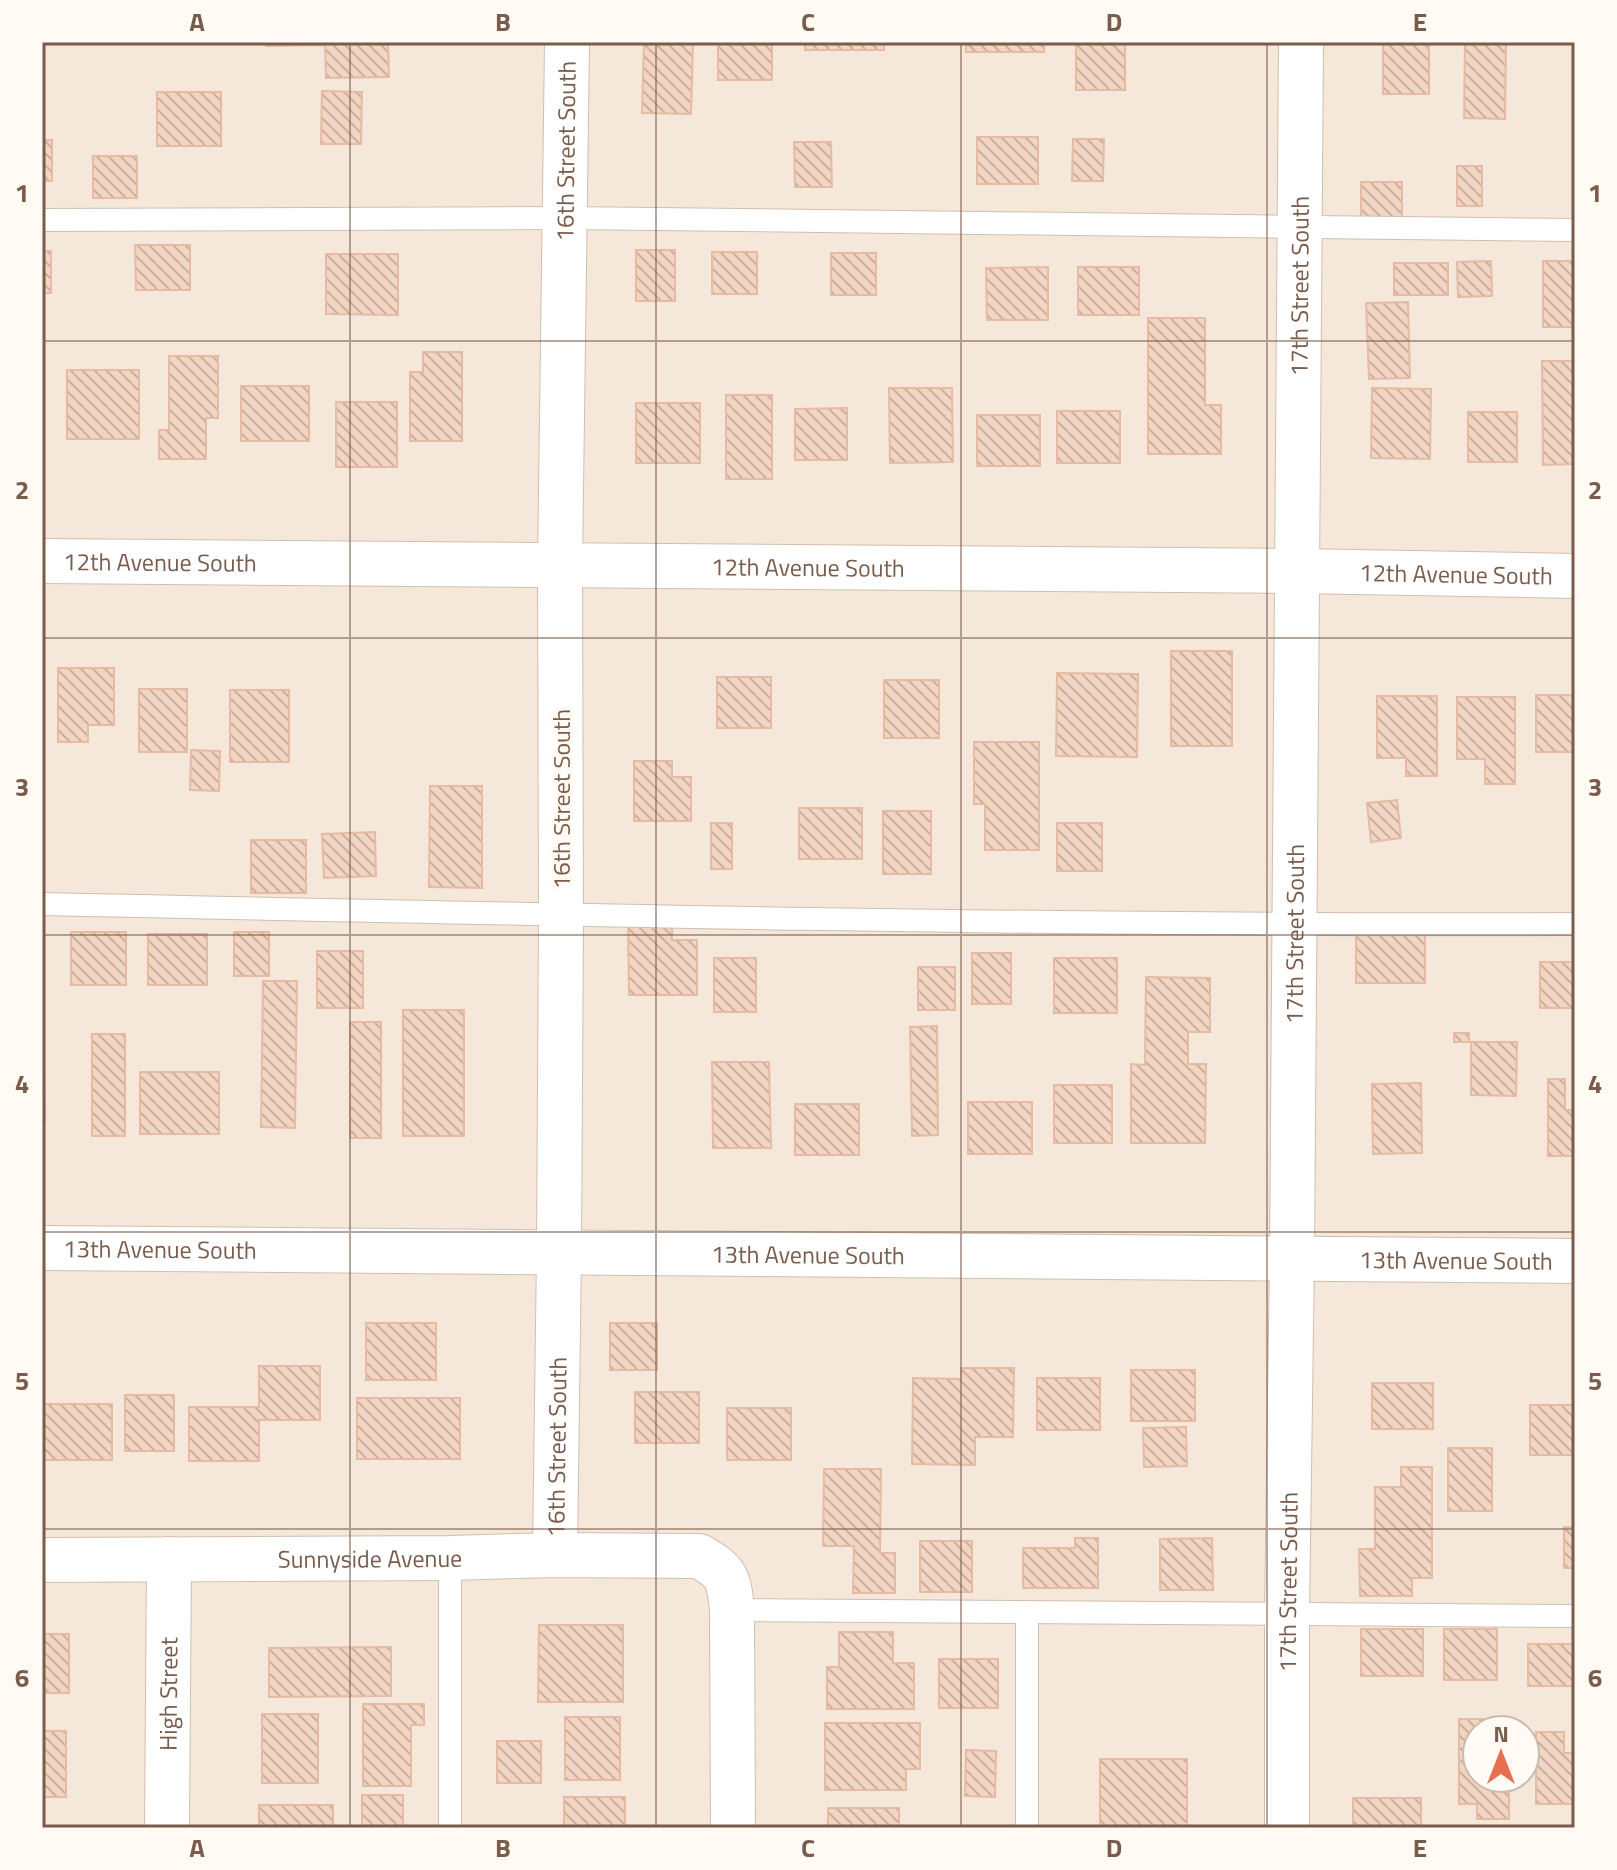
<svg xmlns="http://www.w3.org/2000/svg" width="1617" height="1870" font-family="'Titillium Web',sans-serif">
<style>
.residential{fill:#f5e8da;fill-rule:evenodd}
.building{fill:url(#building-back-hatch);stroke:#e6bba3;stroke-width:2}
.lines{fill:none;stroke-linecap:round;stroke-linejoin:round}
.service-casing{stroke:#d1beb0;stroke-width:24}
.minor-casing{stroke:#d1beb0;stroke-width:46}
.tertiary-casing{stroke:#d1beb0;stroke-width:46}
.service{stroke:#fff;stroke-width:22}
.minor{stroke:#fff;stroke-width:44}
.tertiary{stroke:#fff;stroke-width:44}
.grid{fill:none;stroke:#7a5c4d;stroke-width:2;stroke-opacity:0.55}
.labels{text-anchor:middle;dominant-baseline:central;stroke-width:7;stroke-linejoin:round;paint-order:stroke}
.street-label{font-size:24px;fill:#7a5c4d;stroke:#fffaf3}
.neatline{fill:none;stroke:#7a5c4d;stroke-width:3}
.grid-label{font-size:26px;text-anchor:middle;font-weight:bold;fill:#7a5c4d}
</style>
<defs>
<pattern id="building-back-hatch" width="6" height="6" patternUnits="userSpaceOnUse" patternTransform="scale(2)"><rect width="6" height="6" fill="#f3d5c3"/><path d="M-1 5l2 2M0 0l6 6M5-1l2 2" fill="none" stroke="#cab0a1"/></pattern>
</defs>
<rect width="100%" height="100%" fill="#fdf6ec"/>
<!-- residential -->
<path class="residential" d="M42,42H1575V1828H42ZM1477,1730H1525V1778H1477Z"/>
<!-- building -->
<g class="building">
<path d="M266,42H388L389,77L326,78L325,45L266,46Z"/>
<path d="M644,42H693L691,114L642,113Z"/>
<rect x="718" y="42" width="54" height="38"/>
<rect x="805" y="42" width="79" height="8"/>
<rect x="966" y="42" width="78" height="10"/>
<rect x="1076" y="42" width="49" height="48"/>
<rect x="1383" y="42" width="46" height="52"/>
<path d="M1465,42H1506L1505,119L1464,118Z"/>
<path d="M322,91L362,92L361,144H321Z"/>
<rect x="157" y="92" width="64" height="54"/>
<rect x="977" y="137" width="61" height="47"/>
<path d="M1073,139H1104L1103,181H1072Z"/>
<rect x="42" y="140" width="10" height="41"/>
<path d="M794,142H831L832,187H795Z"/>
<rect x="93" y="156" width="44" height="42"/>
<rect x="1457" y="166" width="25" height="40"/>
<rect x="1361" y="182" width="41" height="36"/>
<path d="M135,245H190V290H136Z"/>
<rect x="636" y="250" width="39" height="51"/>
<rect x="42" y="251" width="9" height="42"/>
<rect x="712" y="252" width="45" height="42"/>
<rect x="831" y="253" width="45" height="42"/>
<path d="M326,254H398V315L326,314Z"/>
<path d="M1491,261L1492,296L1458,297L1457,262Z"/>
<rect x="1543" y="261" width="32" height="66"/>
<rect x="1394" y="263" width="54" height="32"/>
<path d="M1048,267V320H987L986,268Z"/>
<rect x="1078" y="267" width="61" height="48"/>
<path d="M1408,302L1410,378L1369,379L1366,303Z"/>
<path d="M1148,318H1205V405H1221V454H1148Z"/>
<path d="M423,352H462V441H410V372H423Z"/>
<path d="M169,356H218V418H206V459H159V430H169Z"/>
<path d="M1542,361H1575V464L1543,465Z"/>
<rect x="67" y="370" width="72" height="69"/>
<rect x="241" y="386" width="68" height="55"/>
<path d="M889,388H952L953,462L890,463Z"/>
<path d="M1372,388L1431,389L1430,459L1371,458Z"/>
<rect x="726" y="395" width="46" height="84"/>
<rect x="336" y="402" width="61" height="65"/>
<rect x="636" y="403" width="64" height="60"/>
<path d="M847,408V460H795V409Z"/>
<rect x="1057" y="411" width="63" height="52"/>
<rect x="1468" y="412" width="49" height="50"/>
<rect x="977" y="415" width="63" height="51"/>
<rect x="1171" y="651" width="61" height="95"/>
<path d="M58,668H114V725H88V742H58Z"/>
<path d="M1057,673L1138,674L1137,757L1056,756Z"/>
<rect x="717" y="677" width="54" height="51"/>
<rect x="884" y="680" width="55" height="58"/>
<rect x="139" y="689" width="48" height="63"/>
<rect x="230" y="690" width="59" height="72"/>
<rect x="1536" y="695" width="39" height="57"/>
<path d="M1377,696H1437V776H1406V758H1377Z"/>
<path d="M1457,697H1515V784H1485V759H1457Z"/>
<path d="M974,742H1039V850H985V804H974Z"/>
<path d="M191,750L220,751L219,791L190,790Z"/>
<path d="M634,761H672V777H691V821H634Z"/>
<path d="M430,786H482V888L429,887Z"/>
<path d="M1397,800L1401,838L1371,842L1367,803Z"/>
<rect x="799" y="808" width="63" height="51"/>
<rect x="883" y="811" width="48" height="63"/>
<rect x="711" y="823" width="21" height="46"/>
<rect x="1057" y="823" width="45" height="48"/>
<path d="M375,832L376,876L324,878L322,834Z"/>
<rect x="251" y="840" width="55" height="53"/>
<path d="M628,921H672V940H697V995H629Z"/>
<rect x="1356" y="929" width="69" height="54"/>
<rect x="71" y="932" width="55" height="53"/>
<rect x="234" y="932" width="35" height="44"/>
<rect x="148" y="934" width="59" height="51"/>
<rect x="317" y="951" width="46" height="57"/>
<rect x="972" y="953" width="39" height="51"/>
<rect x="714" y="958" width="42" height="54"/>
<rect x="1054" y="958" width="63" height="55"/>
<rect x="1540" y="962" width="35" height="46"/>
<rect x="918" y="967" width="37" height="43"/>
<path d="M1146,977L1210,978V1032H1188V1064H1206L1205,1143H1131V1064L1145,1065Z"/>
<path d="M263,981H297L295,1128L261,1127Z"/>
<path d="M42,1006H43L45,1122H42Z"/>
<rect x="403" y="1010" width="61" height="126"/>
<rect x="350" y="1022" width="31" height="116"/>
<path d="M937,1026L938,1135L912,1136L910,1027Z"/>
<path d="M1454,1033H1469V1042H1517L1516,1096L1471,1095V1042H1454Z"/>
<rect x="92" y="1034" width="33" height="102"/>
<path d="M712,1062H769L771,1148H713Z"/>
<rect x="140" y="1072" width="79" height="62"/>
<path d="M1548,1079H1565V1110H1575V1156H1548Z"/>
<path d="M1421,1083L1422,1153L1373,1154L1372,1084Z"/>
<rect x="1054" y="1085" width="58" height="58"/>
<rect x="968" y="1102" width="64" height="52"/>
<rect x="795" y="1104" width="64" height="51"/>
<rect x="366" y="1323" width="70" height="57"/>
<rect x="610" y="1323" width="47" height="47"/>
<path d="M259,1366H320V1420H259V1461H189V1407H259Z"/>
<path d="M961,1368H1014L1013,1437H975V1465L912,1464L913,1378L961,1379Z"/>
<rect x="1131" y="1370" width="64" height="51"/>
<rect x="1037" y="1378" width="63" height="52"/>
<rect x="1372" y="1383" width="61" height="46"/>
<rect x="635" y="1392" width="64" height="51"/>
<rect x="125" y="1395" width="49" height="56"/>
<rect x="357" y="1398" width="103" height="61"/>
<rect x="42" y="1404" width="70" height="56"/>
<rect x="1530" y="1405" width="45" height="50"/>
<rect x="727" y="1408" width="64" height="52"/>
<path d="M1186,1427L1187,1466L1144,1467L1143,1428Z"/>
<rect x="1448" y="1448" width="44" height="63"/>
<path d="M1401,1467H1432V1578H1412V1596H1360L1359,1549H1375V1487H1401Z"/>
<path d="M824,1469H881L880,1553H895V1593H853L854,1546H823Z"/>
<rect x="1564" y="1527" width="11" height="41"/>
<path d="M1075,1538H1098V1588H1023V1548H1075Z"/>
<path d="M1212,1538L1213,1590H1160V1539Z"/>
<rect x="920" y="1541" width="52" height="51"/>
<path d="M539,1625H623V1702H538Z"/>
<rect x="1361" y="1629" width="62" height="47"/>
<rect x="1444" y="1629" width="53" height="51"/>
<path d="M839,1632H893V1663H914V1709H827V1667H839Z"/>
<rect x="42" y="1634" width="27" height="59"/>
<rect x="1528" y="1644" width="45" height="42"/>
<path d="M391,1647V1696L269,1697V1648Z"/>
<rect x="939" y="1659" width="59" height="49"/>
<path d="M363,1704H424V1725H411V1786H363Z"/>
<rect x="262" y="1714" width="56" height="69"/>
<rect x="565" y="1717" width="55" height="63"/>
<path d="M1459,1719H1509V1730H1477V1778H1509V1819H1477V1804H1459Z"/>
<path d="M825,1723H920V1769H906V1790H825Z"/>
<rect x="42" y="1731" width="24" height="66"/>
<path d="M1536,1732H1564V1753H1575V1804H1536Z"/>
<rect x="497" y="1741" width="44" height="42"/>
<path d="M966,1750L996,1751L995,1797L965,1796Z"/>
<rect x="1100" y="1759" width="87" height="69"/>
<rect x="362" y="1795" width="41" height="33"/>
<rect x="564" y="1797" width="61" height="31"/>
<rect x="1353" y="1798" width="68" height="30"/>
<rect x="259" y="1805" width="74" height="23"/>
<rect x="828" y="1808" width="71" height="20"/>
</g>
<g class="lines">
<defs>
<g id="service">
<path d="M42,220L565,218L1575,230"/>
<path d="M42,904C553,915 1064,926 1575,924"/>
<path d="M450,1558V1828"/>
<path d="M732,1610L1575,1616"/>
<path d="M1027,1828V1612"/>
</g>
<g id="minor">
<path id="s1" d="M42,561L1297,571L1575,576"/>
<path id="s2" d="M555,1555L559,1251L561,916L560,566L567,42"/>
<path id="s3" d="M42,1560L450,1558L555,1555L699,1556C728,1572 729,1579 732,1610L733,1828"/>
<path id="s4" d="M167,1828L169,1559"/>
<path id="s5" d="M1287,1828V1615L1292,1257L1301,42"/>
</g>
<g id="tertiary">
<path id="s6" d="M42,1248L1575,1261"/>
</g>
</defs>
<!-- service casing -->
<use href="#service" class="service-casing"/>
<!-- minor casing -->
<use href="#minor" class="minor-casing"/>
<!-- tertiary casing -->
<use href="#tertiary" class="tertiary-casing"/>
<!-- service -->
<use href="#service" class="service"/>
<!-- minor -->
<use href="#minor" class="minor"/>
<!-- tertiary -->
<use href="#tertiary" class="tertiary"/>
</g>
<!-- grid -->
<path class="grid" d="M350,42V1828M656,42V1828M961,42V1828M1267,42V1828M42,341H1575M42,638H1575M42,935H1575M42,1232H1575M42,1529H1575"/>
<g class="labels">
<!-- street labels -->
<g class="street-label">
<text stroke="none"><textPath href="#s2" startOffset="1404">16th Street South</textPath></text>
<text stroke="none"><textPath href="#s5" startOffset="1542">17th Street South</textPath></text>
<text stroke="none"><textPath href="#s1" startOffset="118">12th Avenue South</textPath></text>
<text stroke="none"><textPath href="#s1" startOffset="766">12th Avenue South</textPath></text>
<text stroke="none"><textPath href="#s1" startOffset="1414">12th Avenue South</textPath></text>
<text transform="translate(561 799) rotate(-90)">16th Street South</text>
<text stroke="none"><textPath href="#s5" startOffset="894">17th Street South</textPath></text>
<text stroke="none"><textPath href="#s6" startOffset="118">13th Avenue South</textPath></text>
<text stroke="none"><textPath href="#s6" startOffset="766">13th Avenue South</textPath></text>
<text stroke="none"><textPath href="#s6" startOffset="1414">13th Avenue South</textPath></text>
<text stroke="none"><textPath href="#s2" startOffset="108">16th Street South</textPath></text>
<text stroke="none"><textPath href="#s3" startOffset="328">Sunnyside Avenue</textPath></text>
<text stroke="none"><textPath href="#s5" startOffset="246">17th Street South</textPath></text>
<text stroke="none"><textPath href="#s4" startOffset="134">High Street</textPath></text>
</g>
</g>
<!-- border -->
<rect width="1617" height="1870" fill="none" stroke="#fffaf3" stroke-width="88"/>
<!-- north arrow -->
<g transform="translate(1501 1754)"><circle r="38" fill="#fffaf3" stroke="#cabbb1" stroke-width="2"/>
<path d="M0-6L14 30L0 20L-14 30Z" fill="#e76f51"/>
<text y="-12" font-size="22" font-weight="bold" text-anchor="middle" fill="#7a5c4d">N</text>
</g>
<rect x="44" y="44" width="1529" height="1782" class="neatline"/>
<g class="grid-label">
<text x="197" y="31">A</text>
<text x="503" y="31">B</text>
<text x="808" y="31">C</text>
<text x="1114" y="31">D</text>
<text x="1420" y="31">E</text>
<text x="22" y="202">1</text>
<text x="1595" y="202">1</text>
<text x="22" y="499">2</text>
<text x="1595" y="499">2</text>
<text x="22" y="796">3</text>
<text x="1595" y="796">3</text>
<text x="22" y="1093">4</text>
<text x="1595" y="1093">4</text>
<text x="22" y="1390">5</text>
<text x="1595" y="1390">5</text>
<text x="22" y="1687">6</text>
<text x="1595" y="1687">6</text>
<text x="197" y="1857">A</text>
<text x="503" y="1857">B</text>
<text x="808" y="1857">C</text>
<text x="1114" y="1857">D</text>
<text x="1420" y="1857">E</text>
</g>
</svg>
